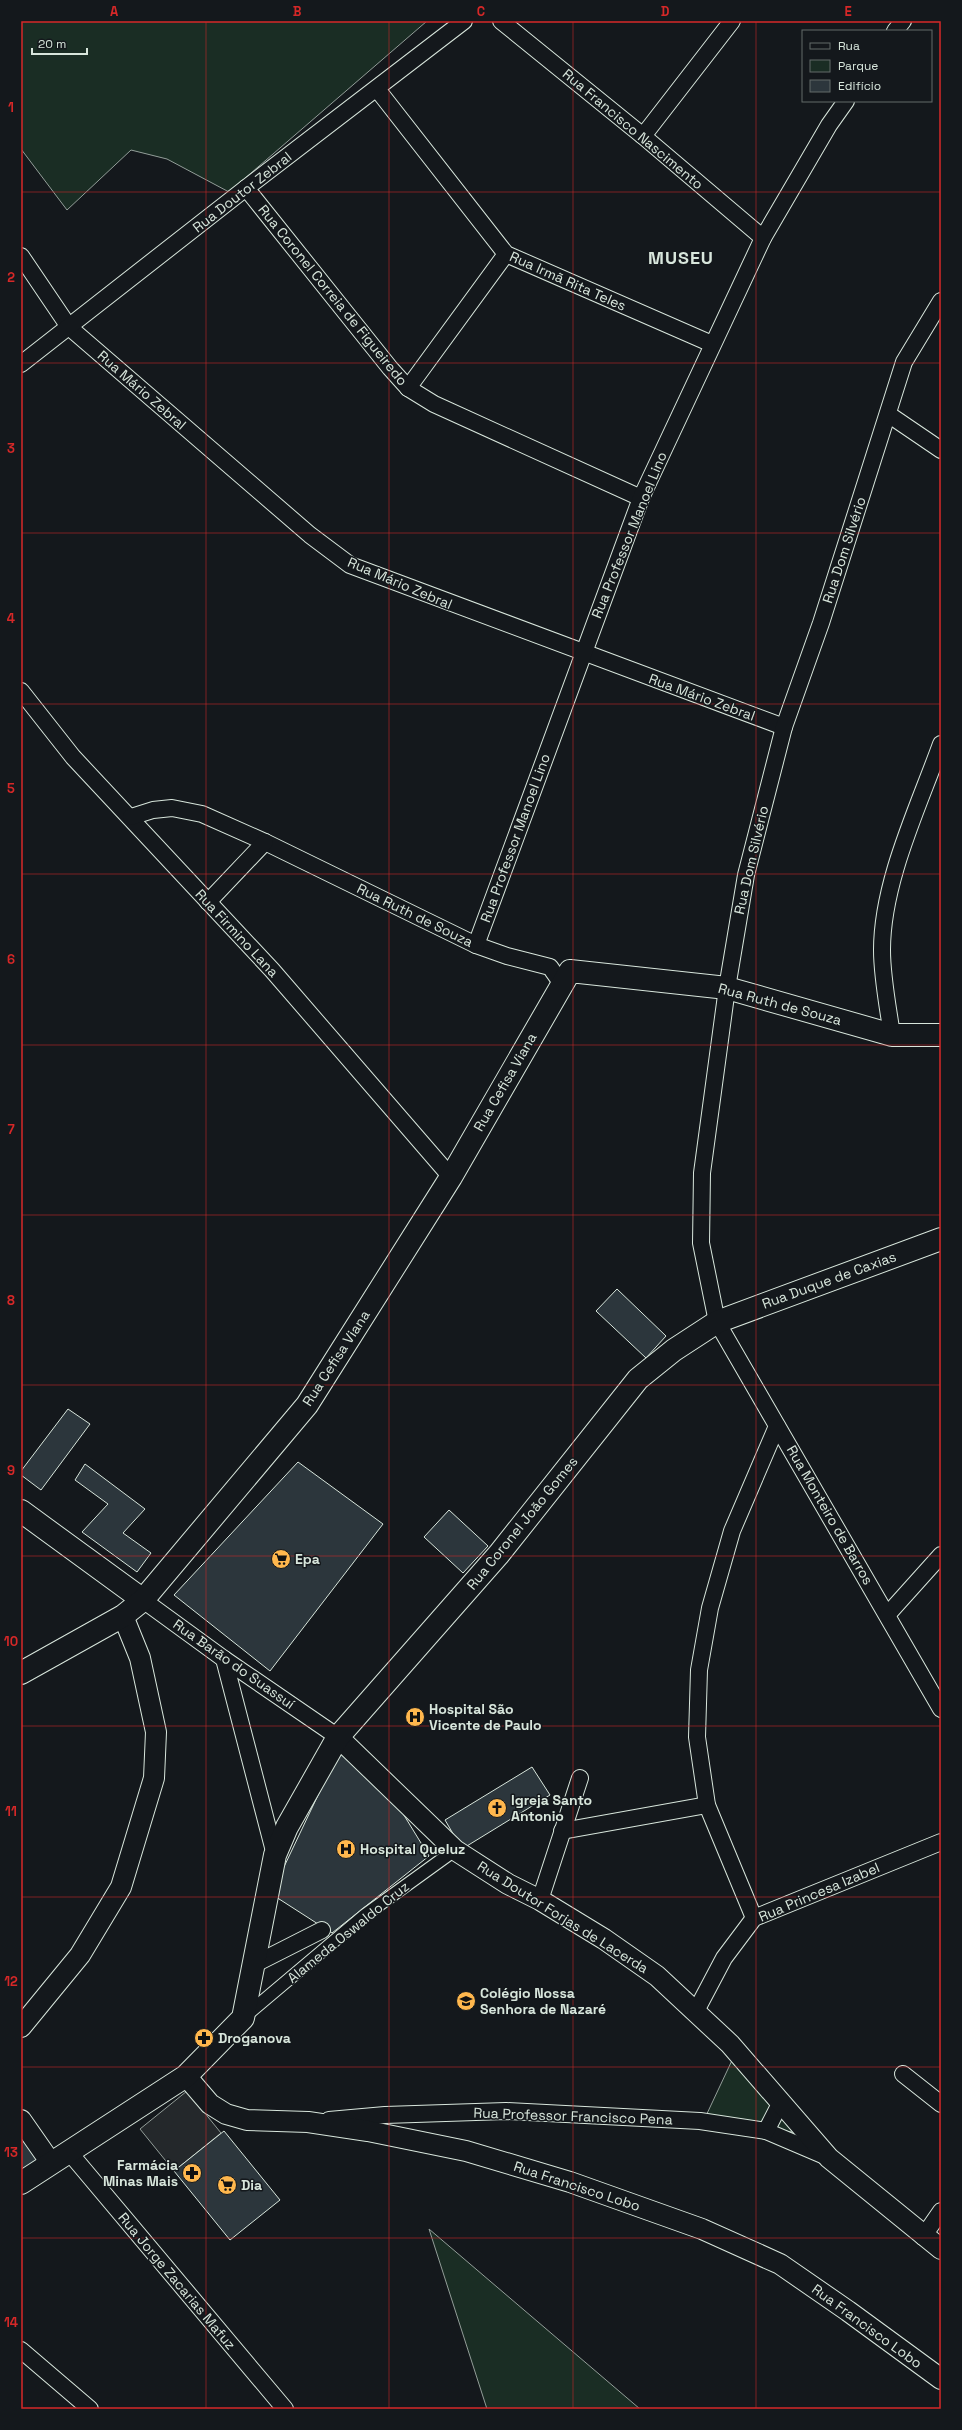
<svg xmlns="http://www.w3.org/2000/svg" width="962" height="2430" font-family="'Space Grotesk',sans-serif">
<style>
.green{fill:#1a2d24;stroke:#939e99}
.parking{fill:#24282b;stroke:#939e99}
.building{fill:#2c363c;stroke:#d8e6dc}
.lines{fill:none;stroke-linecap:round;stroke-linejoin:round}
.pedestrian-casing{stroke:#d8e6dc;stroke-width:14}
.minor-casing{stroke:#d8e6dc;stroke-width:18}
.tertiary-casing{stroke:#d8e6dc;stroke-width:22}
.secondary-casing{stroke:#d8e6dc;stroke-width:24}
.trunk-casing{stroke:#d8e6dc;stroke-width:24}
.pedestrian{stroke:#14181c;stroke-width:12}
.minor{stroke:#14181c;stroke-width:16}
.tertiary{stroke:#14181c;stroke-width:20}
.secondary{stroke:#14181c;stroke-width:22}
.trunk{stroke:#14181c;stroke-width:22}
.grid{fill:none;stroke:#d62828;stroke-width:1;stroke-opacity:0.55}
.labels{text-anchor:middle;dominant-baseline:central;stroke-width:3;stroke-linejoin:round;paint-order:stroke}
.street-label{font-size:14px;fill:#d8e6dc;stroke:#14181c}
.poi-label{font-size:14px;font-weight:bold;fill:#d8e6dc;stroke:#14181c;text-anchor:start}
.district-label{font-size:18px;font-weight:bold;letter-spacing:1px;fill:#d8e6dc;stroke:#14181c}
.neatline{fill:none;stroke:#d62828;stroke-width:1.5}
.grid-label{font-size:13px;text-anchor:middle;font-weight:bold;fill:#d62828}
</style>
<rect width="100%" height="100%" fill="#14181c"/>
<!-- green -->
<g class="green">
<path d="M21,21H427L229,192L167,159L131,150L67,210L21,149Z"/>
<path d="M735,2054L807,2134L704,2120Z"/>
<path d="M429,2229L640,2409H487Z"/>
</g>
<!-- parking -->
<path class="parking" d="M187,2091L221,2133L174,2171L140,2129Z"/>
<!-- building -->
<g class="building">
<path d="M617,1289L666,1336L646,1358L596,1311Z"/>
<path d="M68,1409L90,1424L41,1490L21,1475V1471Z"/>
<path d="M298,1462L383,1524L270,1671L174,1595Z"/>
<path d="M85,1464L145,1509L123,1533L151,1553L137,1572L82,1532L108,1504L75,1480Z"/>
<path d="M449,1510L488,1546L463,1573L424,1537Z"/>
<path d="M339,1751L402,1812L429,1856L332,1933L276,1897L282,1871Z"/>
<path d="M532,1767L550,1795L462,1849L445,1820Z"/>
<path d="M21,2129L40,2159L21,2171Z"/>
<path d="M224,2131L280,2200L230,2240L174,2171Z"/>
</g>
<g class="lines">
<defs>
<path id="pedestrian" d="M244,2017L365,1915L455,1850"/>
<g id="minor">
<path d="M501,21L643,136L763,238"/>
<path d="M895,31L903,21"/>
<path d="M377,89L506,254L712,344"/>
<path d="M643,136L732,21"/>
<path d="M246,188L390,368L408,388L434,404L641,498"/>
<path d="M21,256L69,327L310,535L350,565L784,727"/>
<path d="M941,301L904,362L821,623L784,727L746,875L727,988L702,1173L701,1243L717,1322L941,1709"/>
<path d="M21,364L246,188L464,21"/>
<path d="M408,388L506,254"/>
<path d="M888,414L941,450"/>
<path d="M21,691L73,757L272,970L451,1177"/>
<path d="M131,817L153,810L172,808L202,814L265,842L476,945L507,956L550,967L562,984"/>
<path d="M208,902L265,842"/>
<path d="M476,945L641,498L763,238L829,125L846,101"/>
<path d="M892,1035C888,1007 882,978 882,950C882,882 918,808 941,744"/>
<path d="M143,1600L224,1659L338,1737"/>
<path d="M888,1614L941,1555"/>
<path d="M224,1659L275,1855"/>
<path d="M562,1831L707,1805"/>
<path d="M540,1900L580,1778"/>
<path d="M754,1918L707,1805L697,1737L699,1670L710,1608L732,1531L777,1426"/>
<path d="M253,1965L322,1930"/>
<path d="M696,2011L724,1958L754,1918L941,1842"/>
<path d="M903,2074L941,2104"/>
<path d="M329,2120L385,2115L506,2111L700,2121L766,2131L827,2157"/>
<path d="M766,2131L781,2102"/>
<path d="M69,2152L285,2409"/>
<path d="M923,2237L941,2211"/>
<path d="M21,2350L90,2409"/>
</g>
<g id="tertiary">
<path d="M338,1737L455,1850L508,1884L540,1900L604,1939L657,1976L730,2044L829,2158L941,2249"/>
<path d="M21,2027L80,1955L121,1887L154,1778L156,1732L140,1658L123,1616"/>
<path d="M186,2076L210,2104L226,2114L247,2120L308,2122L368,2131L466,2151L570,2182L702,2229L780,2264L848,2311L941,2379"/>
<path d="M21,2120L51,2163"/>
</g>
<path id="secondary" d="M21,1511L143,1600"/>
<g id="trunk">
<path d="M21,1673L123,1616L143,1600L307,1405L451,1177L570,971L727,988L892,1035H941"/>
<path d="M21,2183L186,2076L243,2018L275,1855L287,1827L338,1737L499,1554L638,1379L674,1350L717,1322L941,1239"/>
</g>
</defs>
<!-- pedestrian casing -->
<use href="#pedestrian" class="pedestrian-casing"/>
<!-- minor casing -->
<use href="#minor" class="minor-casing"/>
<!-- tertiary casing -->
<use href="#tertiary" class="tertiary-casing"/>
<!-- secondary casing -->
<use href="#secondary" class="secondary-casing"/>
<!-- trunk casing -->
<use href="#trunk" class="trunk-casing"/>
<!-- pedestrian -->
<use href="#pedestrian" class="pedestrian"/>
<!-- minor -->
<use href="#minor" class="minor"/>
<!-- tertiary -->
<use href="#tertiary" class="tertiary"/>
<!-- secondary -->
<use href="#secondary" class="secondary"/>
<!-- trunk -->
<use href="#trunk" class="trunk"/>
</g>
<!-- grid -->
<path class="grid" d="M206,21V2409M389,21V2409M573,21V2409M756,21V2409M21,192H941M21,363H941M21,533H941M21,704H941M21,874H941M21,1045H941M21,1215H941M21,1385H941M21,1556H941M21,1726H941M21,1897H941M21,2067H941M21,2238H941"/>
<!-- icons -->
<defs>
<symbol id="supermarket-disc" viewBox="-11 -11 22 22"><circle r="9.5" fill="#ffb74d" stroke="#14181c"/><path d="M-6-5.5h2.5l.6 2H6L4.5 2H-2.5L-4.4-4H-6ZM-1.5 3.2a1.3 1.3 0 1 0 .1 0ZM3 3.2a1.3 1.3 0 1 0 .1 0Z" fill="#111"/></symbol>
<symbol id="hospital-disc" viewBox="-11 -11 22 22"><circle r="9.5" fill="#ffb74d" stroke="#14181c"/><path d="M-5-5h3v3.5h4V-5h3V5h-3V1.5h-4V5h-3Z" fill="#111"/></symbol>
<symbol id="church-disc" viewBox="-11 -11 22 22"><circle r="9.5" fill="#ffb74d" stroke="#14181c"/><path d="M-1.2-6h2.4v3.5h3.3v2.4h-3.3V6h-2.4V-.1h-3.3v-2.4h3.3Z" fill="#111"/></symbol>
<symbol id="school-disc" viewBox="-11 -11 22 22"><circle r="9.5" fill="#ffb74d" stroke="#14181c"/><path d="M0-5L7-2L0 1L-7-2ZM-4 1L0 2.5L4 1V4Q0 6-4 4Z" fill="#111"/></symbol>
<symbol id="pharmacy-disc" viewBox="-11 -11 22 22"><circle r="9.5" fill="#ffb74d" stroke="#14181c"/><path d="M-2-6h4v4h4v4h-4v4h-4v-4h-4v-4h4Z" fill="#111"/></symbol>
</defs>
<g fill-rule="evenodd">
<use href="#supermarket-disc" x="270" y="1548" width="22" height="22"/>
<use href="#hospital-disc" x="404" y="1706" width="22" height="22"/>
<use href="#church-disc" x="486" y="1797" width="22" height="22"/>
<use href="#hospital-disc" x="335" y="1838" width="22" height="22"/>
<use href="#school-disc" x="455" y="1990" width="22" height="22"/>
<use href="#pharmacy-disc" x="193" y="2027" width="22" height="22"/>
<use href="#pharmacy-disc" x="181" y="2162" width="22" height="22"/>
<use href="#supermarket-disc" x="216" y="2174" width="22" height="22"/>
</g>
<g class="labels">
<!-- street labels -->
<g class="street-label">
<text transform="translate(633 129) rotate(40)">Rua Francisco Nascimento</text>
<text transform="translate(242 192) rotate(-38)">Rua Doutor Zebral</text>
<text transform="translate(568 281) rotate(24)">Rua Irmã Rita Teles</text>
<text transform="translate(333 295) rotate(51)">Rua Coronel Correia de Figueiredo</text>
<text transform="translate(142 390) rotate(41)">Rua Mário Zebral</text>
<text transform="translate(629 535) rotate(-68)">Rua Professor Manoel Lino</text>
<text transform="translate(844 550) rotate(-72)">Rua Dom Silvério</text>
<text transform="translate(400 583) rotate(23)">Rua Mário Zebral</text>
<text transform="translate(702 697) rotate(20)">Rua Mário Zebral</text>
<text transform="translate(515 838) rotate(-70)">Rua Professor Manoel Lino</text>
<text transform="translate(751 860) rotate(-77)">Rua Dom Silvério</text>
<text transform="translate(415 915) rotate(26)">Rua Ruth de Souza</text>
<text transform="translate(237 933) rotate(47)">Rua Firmino Lana</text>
<text transform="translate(780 1004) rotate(15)">Rua Ruth de Souza</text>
<text transform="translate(505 1082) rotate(-60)">Rua Cefisa Viana</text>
<text transform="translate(829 1280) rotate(-20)">Rua Duque de Caxias</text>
<text transform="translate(336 1358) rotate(-57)">Rua Cefisa Viana</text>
<text transform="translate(830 1515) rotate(60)">Rua Monteiro de Barros</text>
<text transform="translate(522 1523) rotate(-51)">Rua Coronel João Gomes</text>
<text transform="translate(234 1664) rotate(35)">Rua Barão do Suassuí</text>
<text transform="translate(819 1892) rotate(-23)">Rua Princesa Izabel</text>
<text transform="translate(563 1917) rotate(32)">Rua Doutor Forjas de Lacerda</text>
<text transform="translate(348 1932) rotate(-39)">Alameda Oswaldo Cruz</text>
<text transform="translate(573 2116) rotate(2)">Rua Professor Francisco Pena</text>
<text transform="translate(577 2186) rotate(18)">Rua Francisco Lobo</text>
<text transform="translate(177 2281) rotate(50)">Rua Jorge Zacarias Mafuz</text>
<text transform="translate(867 2326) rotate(36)">Rua Francisco Lobo</text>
</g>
<!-- poi labels -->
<g class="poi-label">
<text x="295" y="1559">Epa</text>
<text x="429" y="1709">Hospital São<tspan x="429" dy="16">Vicente de Paulo</tspan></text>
<text x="511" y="1800">Igreja Santo<tspan x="511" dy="16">Antonio</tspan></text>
<text x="360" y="1849">Hospital Queluz</text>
<text x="480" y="1993">Colégio Nossa<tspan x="480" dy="16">Senhora de Nazaré</tspan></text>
<text x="218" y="2038">Droganova</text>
<text x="178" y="2165" text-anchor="end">Farmácia<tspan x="178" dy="16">Minas Mais</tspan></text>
<text x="241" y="2185">Dia</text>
</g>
<!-- district labels -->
<g class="district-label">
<text x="681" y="257">MUSEU</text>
</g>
</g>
<!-- border -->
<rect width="962" height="2430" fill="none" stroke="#14181c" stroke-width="44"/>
<!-- legend -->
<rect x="802" y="30" width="130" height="72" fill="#14181c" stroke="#626a69"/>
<rect x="810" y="43" width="20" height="6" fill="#14181c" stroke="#626a69"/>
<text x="838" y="50" font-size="12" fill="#d8e6dc">Rua</text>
<rect x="810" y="60" width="20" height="12" fill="#1a2d24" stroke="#626a69"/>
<text x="838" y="70" font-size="12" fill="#d8e6dc">Parque</text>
<rect x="810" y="80" width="20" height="12" fill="#2c363c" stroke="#626a69"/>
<text x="838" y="90" font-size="12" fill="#d8e6dc">Edifício</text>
<!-- scale -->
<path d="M32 48v6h55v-6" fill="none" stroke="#d8e6dc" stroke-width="2"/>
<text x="38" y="48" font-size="12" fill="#d8e6dc" stroke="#14181c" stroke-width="3" paint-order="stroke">20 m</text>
<rect x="22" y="22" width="918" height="2386" class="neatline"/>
<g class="grid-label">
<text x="114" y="16">A</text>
<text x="297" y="16">B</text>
<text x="481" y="16">C</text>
<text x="665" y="16">D</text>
<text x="848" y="16">E</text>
<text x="11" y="112">1</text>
<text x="11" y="282">2</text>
<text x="11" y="453">3</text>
<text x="11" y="623">4</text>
<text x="11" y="793">5</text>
<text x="11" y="964">6</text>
<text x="11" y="1134">7</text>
<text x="11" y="1305">8</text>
<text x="11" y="1475">9</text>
<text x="11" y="1646">10</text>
<text x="11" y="1816">11</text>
<text x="11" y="1986">12</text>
<text x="11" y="2157">13</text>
<text x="11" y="2327">14</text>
</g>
</svg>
